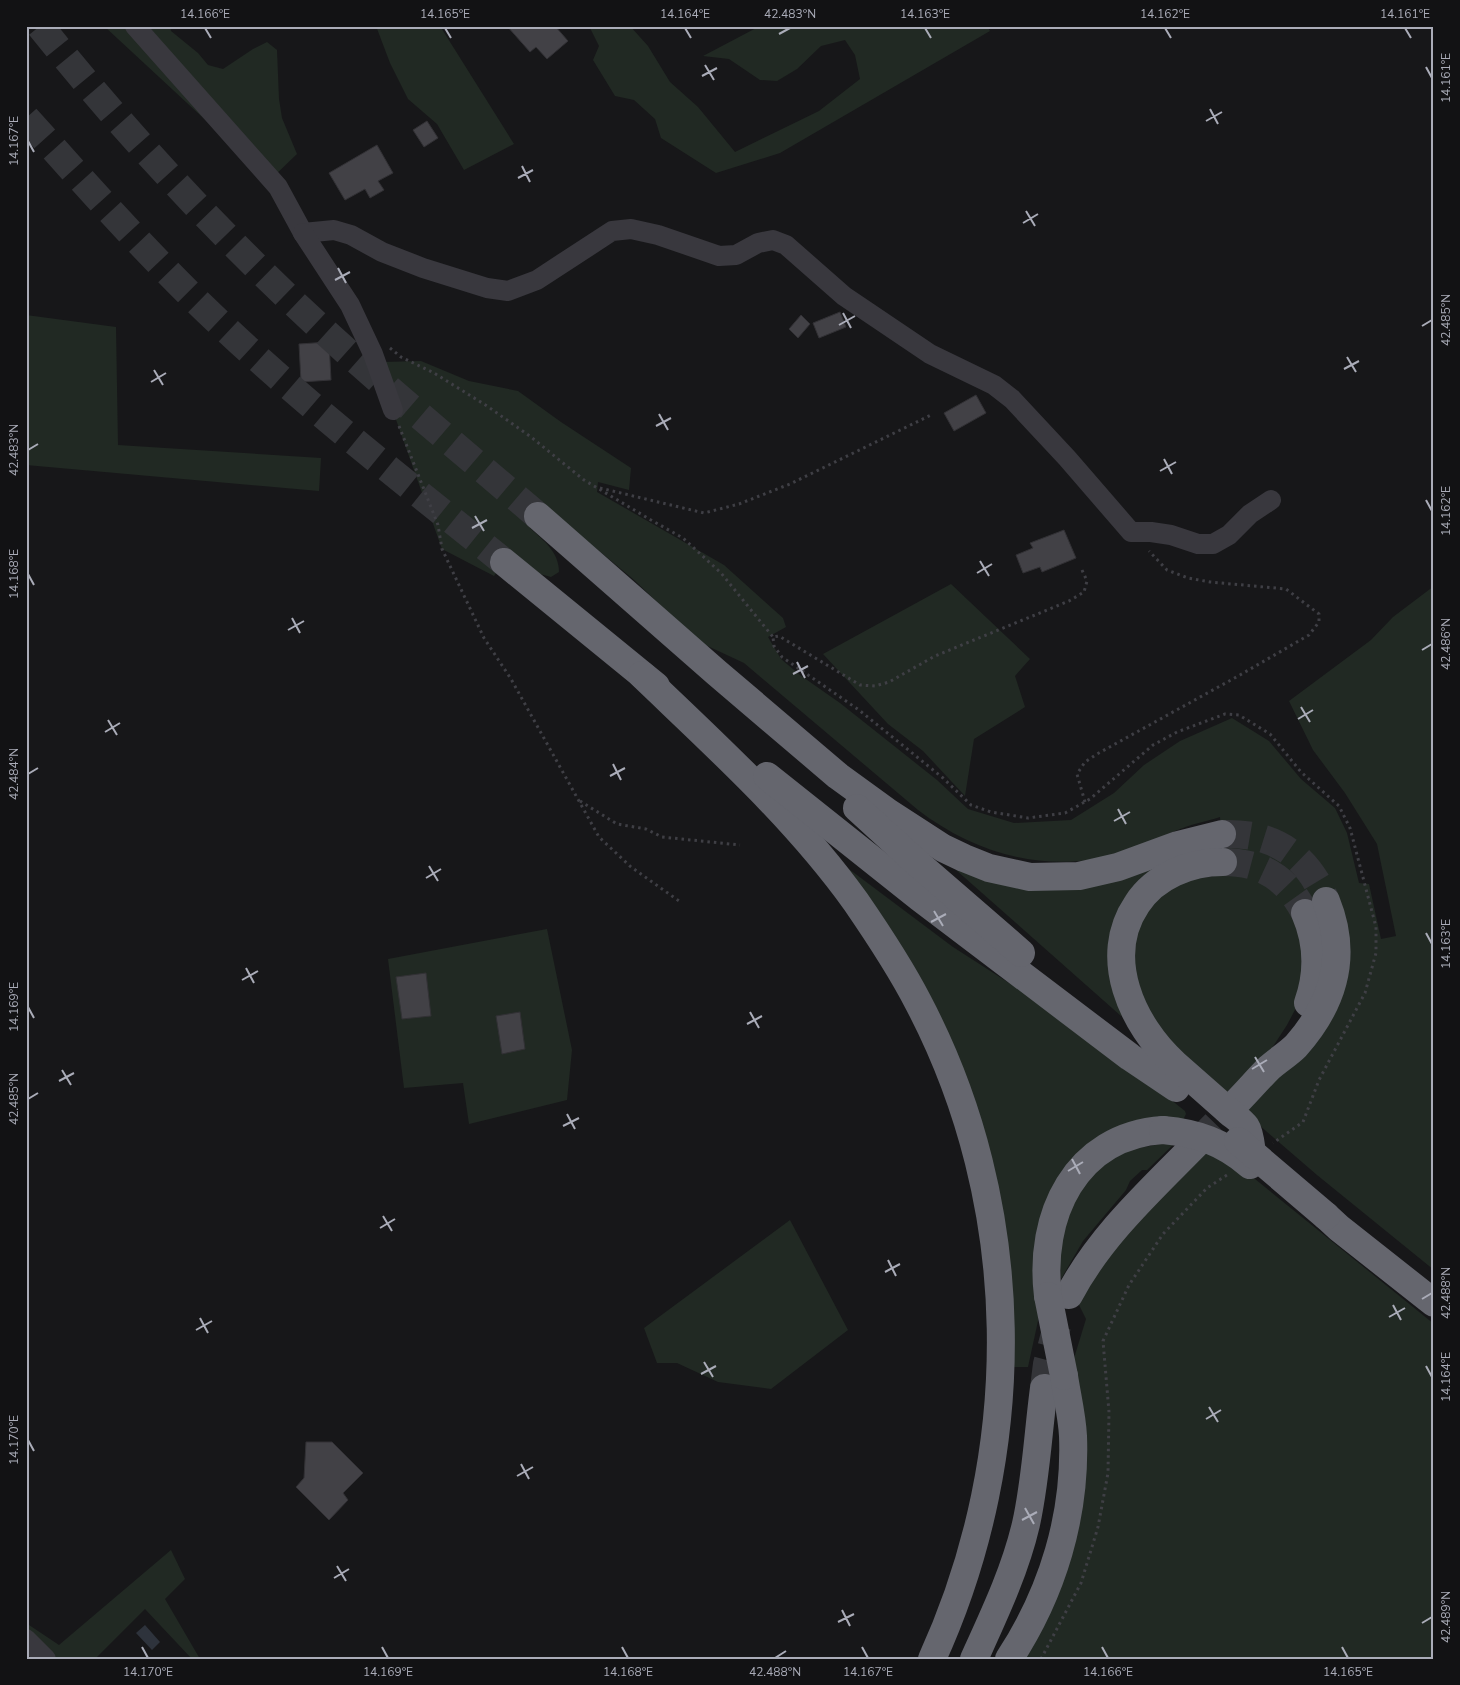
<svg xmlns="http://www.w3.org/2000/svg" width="1460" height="1685" font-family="'Nunito Sans',sans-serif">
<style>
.green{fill:#212923}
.water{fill:#2e333c}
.building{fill:#424146;stroke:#323135}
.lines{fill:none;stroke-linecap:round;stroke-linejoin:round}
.highway-tunnel{stroke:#343539;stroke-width:28;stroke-dasharray:28 14;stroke-linecap:butt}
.path{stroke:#3f3f45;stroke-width:3;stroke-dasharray:2.5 4;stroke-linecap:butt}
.street{stroke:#39383e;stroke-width:20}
.highway{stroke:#65666e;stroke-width:28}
.highway-bridge{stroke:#65666e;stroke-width:28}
.ticks{fill:none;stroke:#aaacb8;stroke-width:2}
.neatline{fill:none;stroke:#aaacb8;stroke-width:2}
.ticks-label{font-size:12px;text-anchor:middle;fill:#aaacb8}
</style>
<rect width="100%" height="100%" fill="#171719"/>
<!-- green -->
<g class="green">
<path d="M104,26H170L171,31L198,53L208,65L223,69L253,49L267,42L277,50L279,99L282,118L297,154L270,180Z"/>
<path d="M376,26H440L514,144L464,170L437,124L408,99L390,63Z"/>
<path d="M589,26H630L648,46L670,82L698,107L735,152L819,111L860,79L855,55L845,40L821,46L797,69L777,81L760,80L729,59L703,56L760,26H987L990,31L780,153L716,173L661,138L655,119L634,100L615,96L593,60L599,46Z"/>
<path d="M26,315L116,327L118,445L321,458L319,491L26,465Z"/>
<path d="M421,361L469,381L518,391L561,422L631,468L629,490L598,482L597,492L724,565L783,618L786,627L768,637L781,659L800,675L840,703L937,780L968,809L1014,823L1071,820L1114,793L1144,765L1180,741L1232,718L1269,741L1301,779L1335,808L1347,833L1359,883L1369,884L1381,939L1396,936L1377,844L1345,793L1313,750L1289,701L1371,640L1393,617L1434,586V1270L1317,1175L1244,1112L1301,1053L1306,942L1297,1006L1287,1025L1272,1048L1221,1098L1188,1070L1140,1005L1132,944L1151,902L1184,880L1223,875L1220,817C1208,821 1195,823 1183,828C1160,836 1139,849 1116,856C1108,859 1098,859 1090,860C1026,868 968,848 918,810L744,663L699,642L633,579L575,531L538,516L530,528C544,541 559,552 559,572L551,577L540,574L512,552L494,576L442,549L378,369L383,362Z"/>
<path d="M951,584L1030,659L1015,676L1025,707L974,739L965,796L923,751L888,724L823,654Z"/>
<path d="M1173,859L1143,882L1123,1015L1121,1016L956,870V868Z"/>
<path d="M849,869L953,947L1087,1033L1185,1111L1186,1114L1182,1122L1087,1148L1041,1307L1028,1367H1009L994,1191L847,871Z"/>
<path d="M547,929L572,1050L567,1100L469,1124L463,1083L404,1088L388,959Z"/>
<path d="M1177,1141L1147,1170H1142L1130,1181L1126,1190L1083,1241L1061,1279L1059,1246L1078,1188L1117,1152Z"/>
<path d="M1208,1148L1234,1162L1434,1324V1659H1020L1055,1590L1071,1368L1086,1319L1078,1303C1112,1244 1161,1197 1208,1148Z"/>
<path d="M790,1220L848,1330L771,1389L718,1382L677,1363H657L644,1328Z"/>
<path d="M171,1550L185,1579L165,1599L200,1659H192L145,1609L95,1659H56L26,1631V1623L59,1645Z"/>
</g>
<!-- water -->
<path class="water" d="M145,1625L160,1642L152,1650L136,1633Z"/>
<!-- building -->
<g class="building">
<path d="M507,26H555L568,41L547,59L536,47L530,52Z"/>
<path d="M427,121L438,138L424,147L413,130Z"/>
<path d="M377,145L393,173L378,181L384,190L370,198L365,189L345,200L329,173Z"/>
<path d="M840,312L846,327L819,338L813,323Z"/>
<path d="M801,315L810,324L798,338L789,329Z"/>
<path d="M329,342L331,380L301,382L299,344Z"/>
<path d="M976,395L986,413L954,431L944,413Z"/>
<path d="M1064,530L1076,558L1042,572L1040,567L1023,573L1016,555L1033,548L1030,543Z"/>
<path d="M426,973L431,1016L402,1019L396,977Z"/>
<path d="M520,1012L525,1049L502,1054L496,1016Z"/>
<path d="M306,1442H332L363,1473L343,1493L348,1500L329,1520L296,1487L304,1478Z"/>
</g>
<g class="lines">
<!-- highway-tunnel -->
<g class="highway-tunnel">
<path d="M40,26C112,116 189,201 271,281C356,364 448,439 538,516"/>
<path d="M26,118C91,190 155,263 226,329C314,412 410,486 504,562"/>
<path d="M1222,834C1272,832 1307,854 1326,901"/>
<path d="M1223,862C1262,862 1287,878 1305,913"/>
<path d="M1196,1144L1232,1107"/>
<path d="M1044,1388L1047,1364L1057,1326"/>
</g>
<!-- path -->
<g class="path">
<path d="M390,348L401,357L434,373L487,406L531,437L584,480L651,520L683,538L721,573L773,637"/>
<path d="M399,426L438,525L442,549L484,638L511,679L599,837L631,867L679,901"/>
<path d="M600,488L704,513L739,504L790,484L931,415"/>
<path d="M1082,570L1087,581L1084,592L1069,601L935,656L889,682L875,686L860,685L779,636L773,637L774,646L782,657L859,710L943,778L971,805L991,812L1028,818L1065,813L1090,799L1153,745L1177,732L1225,714L1239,715L1270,734L1301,772L1339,806L1350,828L1376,927V953L1365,993L1319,1080L1303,1122L1273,1143"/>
<path d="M580,801L617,824L646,829L662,837L740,845"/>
<path d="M1085,802L1077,774L1085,762L1097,754L1240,675L1309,635L1319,622V614L1286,589L1210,582L1188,578L1167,570L1149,551"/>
<path d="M1041,1659L1081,1583L1098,1527L1108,1473L1109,1412L1103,1341L1129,1285L1163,1234L1207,1188L1227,1175"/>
</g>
<!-- street -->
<g class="street">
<path d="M135,26L278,187L303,233L334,230L351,235L382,252L423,268L487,288L508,291L537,280L612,231L631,229L658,235L719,256L736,255L758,243L773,240L786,245L844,296L930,354L994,385L1012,399L1067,458L1131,532H1151L1171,535L1198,544H1213L1229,535L1250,514L1271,500"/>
<path d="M303,233L350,305L373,354L393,410"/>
<path d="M26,1639L46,1659"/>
</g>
<!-- highway -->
<g class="highway">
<path d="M538,516L717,673L838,776L889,813L943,848L964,858L989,868L1030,877L1079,876L1118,867L1178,845L1222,834"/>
<path d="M504,562L656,686"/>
<path d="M642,675C717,747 795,817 856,902C878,934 900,967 918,1002C1025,1205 1027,1451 932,1659"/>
<path d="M767,776L919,897L1130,1057L1176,1088"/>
<path d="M857,808L915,861L1021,953"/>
<path d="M1305,913C1318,943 1319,972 1308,1003"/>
<path d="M1232,1107C1245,1094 1257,1080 1269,1068C1278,1060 1288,1054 1296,1046C1334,1003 1348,955 1326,901"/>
<path d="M1326,1216L1339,1228L1434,1303"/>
<path d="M1069,1295C1100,1236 1150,1191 1196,1144"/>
<path d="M1048,1296C1038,1216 1075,1136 1163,1130"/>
<path d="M974,1659C994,1615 1015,1571 1026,1524C1036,1479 1038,1433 1044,1388"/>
<path d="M1009,1659C1053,1592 1076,1515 1073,1436C1072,1416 1067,1396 1064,1376"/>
</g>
<!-- highway-bridge -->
<g class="highway-bridge">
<path d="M1223,862C1190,862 1155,876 1137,904C1101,957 1132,1025 1175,1064C1192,1079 1209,1094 1226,1109C1232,1115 1241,1120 1246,1127C1250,1133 1251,1146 1252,1153"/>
<path d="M1163,1130C1197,1133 1223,1142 1250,1165"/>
<path d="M1238,1141L1326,1216"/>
<path d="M1048,1296L1064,1376"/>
</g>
</g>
<!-- ticks -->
<path class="ticks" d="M205,28L211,38M445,28L451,38M685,28L691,38M925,28L931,38M1165,28L1171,38M1405,28L1411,38M779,34L790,28M705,65L714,80M1426,67L1432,78M702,76L717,68M1210,109L1218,124M1206,121L1222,112M28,141L34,152M522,166L530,182M518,178L533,170M1026,211L1035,226M1023,223L1038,214M338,268L346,283M335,280L350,272M843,313L851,328M839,325L855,316M1422,326L1432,320M1347,357L1356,372M1344,369L1359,361M154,370L163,385M151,382L166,373M659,414L668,430M656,426L671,418M28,450L38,444M1164,459L1172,474M1160,471L1176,462M1426,500L1432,511M475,516L484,531M472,528L487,520M980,561L989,576M977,573L992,564M28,574L34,585M292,618L300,633M288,630L304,621M1422,650L1432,644M797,662L805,678M793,674L808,666M1301,707L1310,722M1298,719L1313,710M108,720L117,735M105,732L120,723M613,764L621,780M28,774L38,768M610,776L625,768M1118,809L1126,824M1114,821L1130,812M429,866L438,881M426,878L441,869M934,911L943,926M931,922L946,914M1426,933L1432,944M246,968L254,983M242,980L258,971M28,1007L34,1018M750,1012L759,1028M747,1024L762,1016M1255,1057L1264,1072M1252,1069L1267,1060M62,1070L71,1085M59,1081L74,1073M28,1099L38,1093M567,1114L575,1129M563,1126L579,1118M1072,1159L1080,1174M1068,1171L1083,1162M383,1216L392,1231M380,1228L395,1219M888,1260L896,1276M885,1272L900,1264M1422,1299L1432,1293M1393,1305L1401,1320M1389,1317L1405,1308M200,1318L208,1333M196,1330L212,1321M704,1362L713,1377M1426,1366L1432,1377M701,1374L716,1366M1209,1407L1218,1422M1206,1419L1221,1410M28,1440L34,1451M521,1464L529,1479M517,1476L533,1467M1025,1508L1034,1524M1022,1520L1037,1512M337,1566L346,1581M334,1578L349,1569M842,1610L850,1626M838,1622L854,1614M1422,1623L1432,1617M142,1647L148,1658M382,1647L388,1658M622,1647L628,1658M862,1647L868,1658M1102,1647L1108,1658M1342,1647L1348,1658M775,1658L786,1651"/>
<!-- border -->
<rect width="1460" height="1685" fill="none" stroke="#121214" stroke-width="55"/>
<rect x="28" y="28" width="1404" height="1630" class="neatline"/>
<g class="ticks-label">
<text x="205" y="18">14.166°E</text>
<text x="445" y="18">14.165°E</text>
<text x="685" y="18">14.164°E</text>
<text x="790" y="18">42.483°N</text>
<text x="925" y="18">14.163°E</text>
<text x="1165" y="18">14.162°E</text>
<text x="1405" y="18">14.161°E</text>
<text transform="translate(1446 78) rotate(-90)" y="4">14.161°E</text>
<text transform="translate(14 141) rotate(-90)" y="4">14.167°E</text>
<text transform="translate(1446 320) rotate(-90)" y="4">42.485°N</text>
<text transform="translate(14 450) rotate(-90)" y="4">42.483°N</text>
<text transform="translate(1446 511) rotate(-90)" y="4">14.162°E</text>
<text transform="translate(14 574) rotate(-90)" y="4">14.168°E</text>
<text transform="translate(1446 644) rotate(-90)" y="4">42.486°N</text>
<text transform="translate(14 774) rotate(-90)" y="4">42.484°N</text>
<text transform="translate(1446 944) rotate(-90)" y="4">14.163°E</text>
<text transform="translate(14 1007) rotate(-90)" y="4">14.169°E</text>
<text transform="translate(14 1099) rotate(-90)" y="4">42.485°N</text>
<text transform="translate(1446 1293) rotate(-90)" y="4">42.488°N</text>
<text transform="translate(1446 1377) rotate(-90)" y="4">14.164°E</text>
<text transform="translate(14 1440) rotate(-90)" y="4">14.170°E</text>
<text transform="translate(1446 1617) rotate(-90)" y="4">42.489°N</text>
<text x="148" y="1676">14.170°E</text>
<text x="388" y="1676">14.169°E</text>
<text x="628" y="1676">14.168°E</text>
<text x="775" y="1676">42.488°N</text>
<text x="868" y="1676">14.167°E</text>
<text x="1108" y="1676">14.166°E</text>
<text x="1348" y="1676">14.165°E</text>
</g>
</svg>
